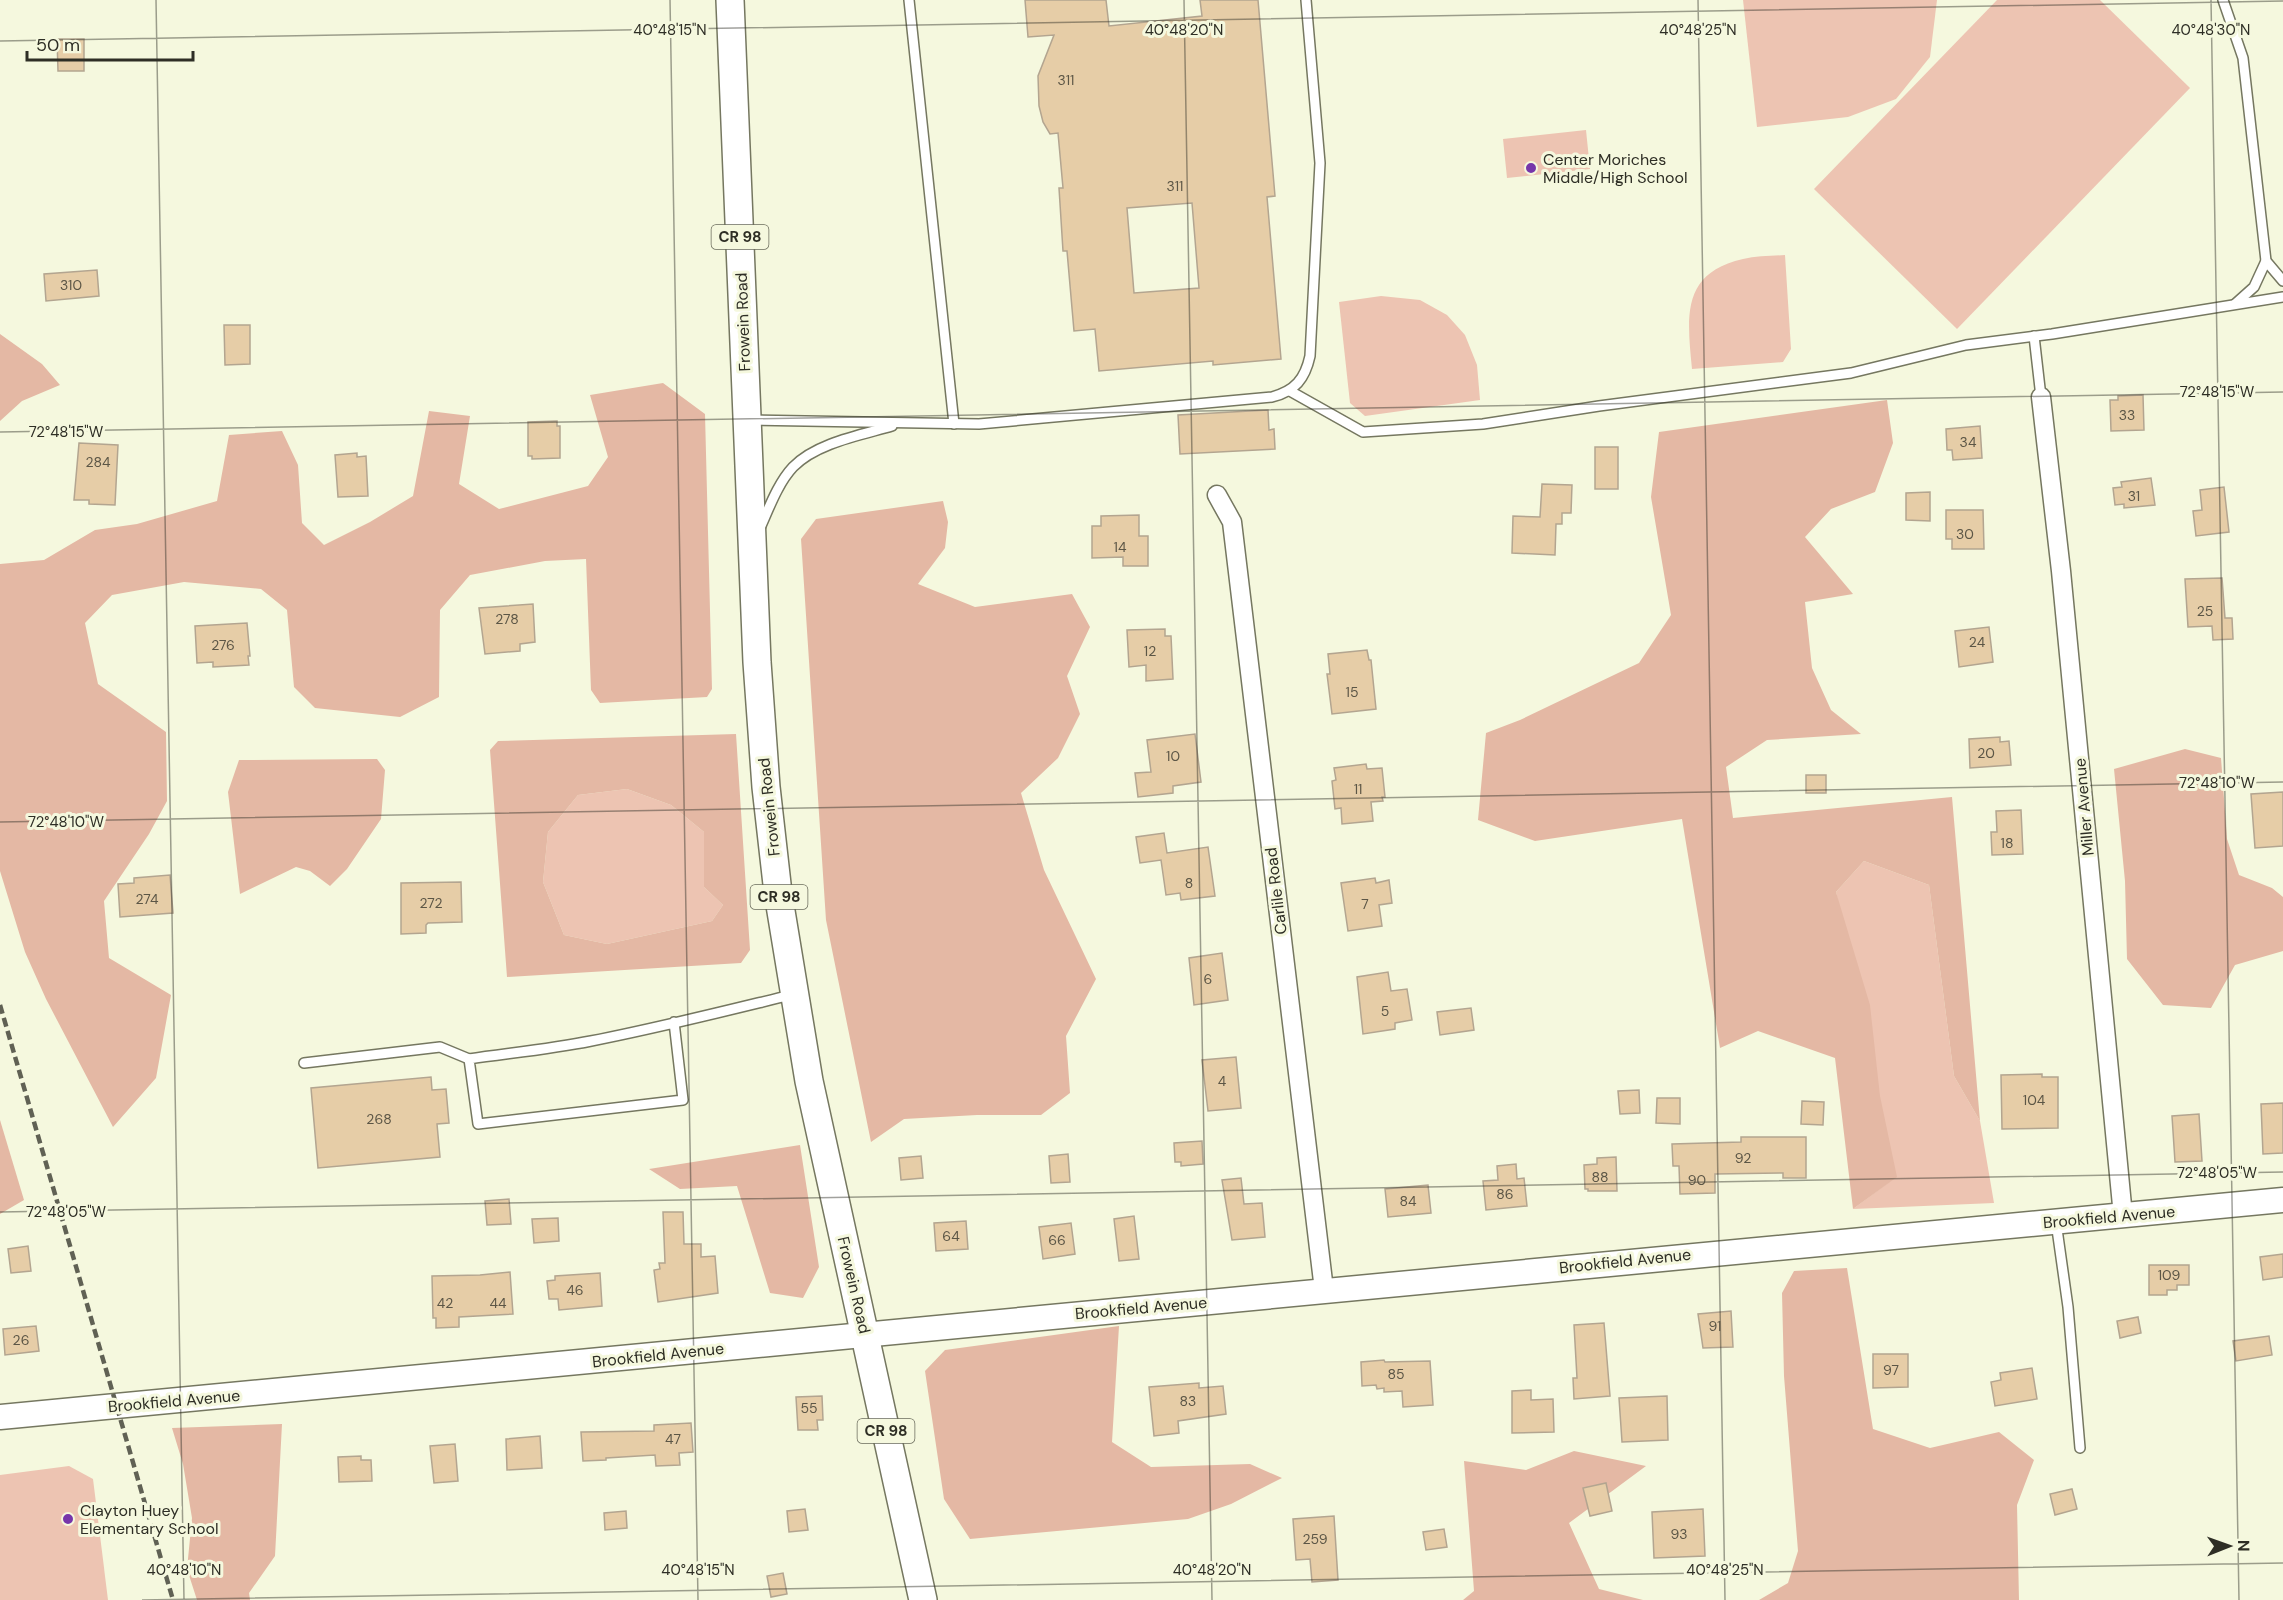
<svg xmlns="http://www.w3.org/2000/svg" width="2283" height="1600" font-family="'DM Sans',sans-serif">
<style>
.green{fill:#edc4b2}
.forest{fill:#e4b8a4;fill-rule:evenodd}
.building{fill:#e6cda7;stroke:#b3a590;stroke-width:1.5;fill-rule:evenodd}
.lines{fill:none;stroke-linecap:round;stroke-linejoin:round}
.service-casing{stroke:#757760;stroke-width:12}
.minor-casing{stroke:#757760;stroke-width:21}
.secondary-casing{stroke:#757760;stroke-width:27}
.primary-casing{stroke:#757760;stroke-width:30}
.service{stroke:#fff;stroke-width:9}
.minor{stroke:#fff;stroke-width:18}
.secondary{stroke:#fff;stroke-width:24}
.primary{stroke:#fff;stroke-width:27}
.rail{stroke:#606154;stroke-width:4.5;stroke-dasharray:9 4.5;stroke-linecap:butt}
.ticks{fill:none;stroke:#2e2e25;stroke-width:1.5;stroke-opacity:0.45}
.poi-dot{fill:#7736aa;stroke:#f5f8de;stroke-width:2}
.labels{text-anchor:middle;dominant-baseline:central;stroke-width:6;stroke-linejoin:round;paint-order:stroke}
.number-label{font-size:14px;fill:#5c5646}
.shield{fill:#f5f8de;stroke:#6a6b5c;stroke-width:1.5}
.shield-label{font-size:15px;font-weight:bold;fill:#2e2e25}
.poi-label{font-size:16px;fill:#2e2e25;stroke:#f5f8de;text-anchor:start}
.street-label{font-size:16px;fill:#2e2e25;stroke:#f5f8de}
.ticks-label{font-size:15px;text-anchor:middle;fill:#2e2e25;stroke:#f5f8de;stroke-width:6;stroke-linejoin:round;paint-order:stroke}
</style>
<rect width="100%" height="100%" fill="#f5f8de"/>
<!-- green -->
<g class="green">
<path d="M1743,0H1937L1930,57L1896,99L1848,117L1757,127Z"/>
<path d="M1997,0H2100L2190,88L1957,329L1814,189Z"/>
<path d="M1586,130L1590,169L1507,178L1503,139Z"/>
<path d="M1785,255L1791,349L1783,362L1692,369C1687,317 1681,273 1743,259C1756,256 1771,256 1785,255Z"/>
<path d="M1381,296L1420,300L1447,315L1465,335L1477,365L1480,400L1365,416L1350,403L1339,302Z"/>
<path d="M627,789L671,805L704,832V887L723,905L712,921L607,944L564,935L543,882L548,832L578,795Z"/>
<path d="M1864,861L1929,885L1954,1076L1980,1121L1994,1203L1853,1209L1896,1177L1836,892Z"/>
<path d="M69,1466L93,1479L108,1600H0V1475Z"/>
</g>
<!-- forest -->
<g class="forest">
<path d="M0,334L42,364L60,385L22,401L0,421Z"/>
<path d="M663,383L705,414L712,689L707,697L600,703L591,690L586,559L545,561L470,575L440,610L439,697L400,717L315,708L294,687L287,610L261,589L184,582L112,595L85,623L98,684L166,732L167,801L149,834L104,901L109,958L171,995L156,1078L113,1127L46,999L25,952L0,871V564L44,560L95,530L137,524L217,501L229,435L282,431L298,465L302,523L324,545L370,522L413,496L429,411L470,416L459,484L499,509L588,486L608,457L590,395Z"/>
<path d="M1887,400L1893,443L1875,492L1831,509L1805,537L1853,594L1805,602L1812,668L1831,710L1861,734L1767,740L1726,767L1733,818L1952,797L1980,1121L1954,1076L1929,885L1864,861L1836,892L1870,1005L1880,1096L1897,1177L1853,1209L1835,1058L1758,1031L1720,1048L1682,819L1535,841L1478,820L1486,733L1520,720L1639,663L1671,615L1651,497L1659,432Z"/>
<path d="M943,501L948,522L945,548L918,584L975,607L1072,594L1090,627L1067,676L1080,714L1058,758L1021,793L1044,870L1096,979L1066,1036L1070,1093L1041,1115H977L904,1119L871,1142L826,920L801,539L816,519Z"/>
<path d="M736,734L750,950L741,963L507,977L490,750L498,741ZM627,789L671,805L704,832V887L723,905L712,921L607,944L564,935L543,882L548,832L578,795Z"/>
<path d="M2185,749L2221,758L2227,839L2239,875L2272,888L2283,897V951L2235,965L2211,1008L2163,1005L2127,959L2125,881L2114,769Z"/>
<path d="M377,759L385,770L381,819L347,869L330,886L310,871L296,867L240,894L228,792L239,760Z"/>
<path d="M0,1120L24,1200L0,1214Z"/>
<path d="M800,1145L819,1267L803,1298L770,1293L737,1186L680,1189L649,1169Z"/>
<path d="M1847,1268L1873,1429L1930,1448L1999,1432L2034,1460L2017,1505L2019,1600H1759L1788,1583L1798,1551L1784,1376L1782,1293L1794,1271Z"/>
<path d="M1119,1326L1112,1442L1151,1467L1250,1464L1282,1478L1231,1504L1188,1519L970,1539L944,1499L925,1371L945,1350Z"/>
<path d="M282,1424L275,1556L249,1593L250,1600H197L187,1569L192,1518L183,1464L172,1428Z"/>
<path d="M1574,1451L1646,1466L1569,1523L1599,1589L1643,1600H1463L1474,1591L1464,1461L1526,1470Z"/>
</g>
<!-- building -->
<g class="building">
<path d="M1025,0H1106L1109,26L1202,16L1200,0H1258L1275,196L1267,197L1281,359L1213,365V361L1099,371L1095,329L1074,331L1067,251H1063L1059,188H1063L1058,133L1050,134L1043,122L1039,106L1038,76L1054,35L1028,37ZM1192,203L1199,288L1134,293L1127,208Z"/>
<path d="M57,39H84V71H58Z"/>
<path d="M97,270L99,296L46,301L44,274Z"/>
<path d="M224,325H250V364L225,365Z"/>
<path d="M2143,395L2144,430L2111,431L2110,400H2118V396Z"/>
<path d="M1268,410L1269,430L1274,429L1275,449L1180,454L1178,415Z"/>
<path d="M557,421V426H560V458L532,459V456H528V422Z"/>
<path d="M1980,426L1982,458L1953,460L1952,450H1947L1946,429Z"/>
<path d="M79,443L118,445L115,505L89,504V500H74Z"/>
<rect x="1595" y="447" width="23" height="42"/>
<path d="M357,453V457L366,456L368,496L338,497L335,455Z"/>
<path d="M2151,478L2155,505L2124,508V504L2115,505L2113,488L2122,487L2121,482Z"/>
<path d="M1542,484L1572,485L1571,513H1562V524H1556L1555,555L1512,553L1513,516L1540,517Z"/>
<path d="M2224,487L2229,532L2196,536L2193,511L2202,510L2200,490Z"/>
<path d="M1930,492V521L1906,520V493Z"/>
<path d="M1946,510H1983L1984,549H1952V539H1946Z"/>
<path d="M1139,515V536H1148V566H1123V557L1092,558V526H1101V516Z"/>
<path d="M2222,578L2225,618H2232L2233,639L2213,640L2212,626L2188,627L2185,579Z"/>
<path d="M533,604L535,642L520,644V651L485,654L479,608Z"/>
<path d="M247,623L250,656H248L249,665L213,667V662L197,663L195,626Z"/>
<path d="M1989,627L1993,662L1959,667L1955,631Z"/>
<path d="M1165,629V636H1171L1173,679L1146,681V665L1129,667L1127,630Z"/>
<path d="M1367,650L1369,660H1371L1376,709L1332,714L1327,674H1330L1328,654Z"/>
<path d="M1195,734L1201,782L1173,786V793L1138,797L1135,773L1151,772L1147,740Z"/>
<path d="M2000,737V742L2009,741L2011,765L1970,768L1969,739Z"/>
<path d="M1366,764L1367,769L1382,768L1385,797H1382L1383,801L1371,802L1373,821L1342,824L1341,808L1335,809L1332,781L1336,780L1334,768Z"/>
<rect x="1806" y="775" width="20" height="18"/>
<path d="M2283,792V846L2255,848L2251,794Z"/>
<path d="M2021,810L2023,854L1992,855L1991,832H1997L1996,811Z"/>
<path d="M1164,833L1167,853L1208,847L1215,896L1181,900L1180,893L1166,895L1161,860L1140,863L1136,837Z"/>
<path d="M170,875L173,913L120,917L118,884L134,883V878Z"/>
<path d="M1375,878L1376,883L1389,880L1392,903L1379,905L1382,926L1348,931L1341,883Z"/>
<path d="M461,882L462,922L428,923L426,925V933L401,934V883Z"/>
<path d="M1222,953L1228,1000L1194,1005L1189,958Z"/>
<path d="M1388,972L1391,991L1407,989L1412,1020L1395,1023V1029L1363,1034L1357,977Z"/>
<path d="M1471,1008L1474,1030L1440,1035L1437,1012Z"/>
<path d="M1236,1057L1241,1108L1208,1111L1202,1060Z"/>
<path d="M2042,1074V1077H2058V1128L2002,1129L2001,1075Z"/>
<path d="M431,1077L432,1090L446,1089L449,1123L437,1124L440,1157L318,1168L311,1088Z"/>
<path d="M1639,1090L1640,1113L1620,1114L1618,1091Z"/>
<path d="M1657,1098H1680V1124L1656,1123Z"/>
<path d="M1802,1101L1824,1102L1823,1125L1801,1124Z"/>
<path d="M2283,1103V1153L2263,1154L2261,1104Z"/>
<path d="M2199,1114L2202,1161L2175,1162L2172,1116Z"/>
<path d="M1741,1137H1806V1178H1783V1173L1715,1174V1193L1680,1194L1679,1166H1673L1672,1144L1741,1142Z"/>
<path d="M1202,1141L1203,1164L1181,1166V1162H1175L1174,1143Z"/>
<path d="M1068,1154L1070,1182L1051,1183L1049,1156Z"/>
<path d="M921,1156L923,1178L901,1180L899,1158Z"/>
<path d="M1616,1157L1617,1191H1588V1189H1585L1584,1165L1597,1164V1158Z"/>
<path d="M1516,1164L1517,1179L1524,1178L1527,1206L1486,1210L1483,1181L1498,1180L1497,1166Z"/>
<path d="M1241,1178L1244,1204L1262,1203L1265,1237L1232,1240L1222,1180Z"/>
<path d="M1428,1185L1431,1213L1388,1217L1385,1189Z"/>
<path d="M509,1199L511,1224L487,1225L485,1201Z"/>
<path d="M663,1212H683L684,1244H701V1257L715,1256L718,1293L658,1302L654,1270L660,1269L659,1263H665Z"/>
<path d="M1134,1216L1139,1259L1119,1261L1114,1219Z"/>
<path d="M558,1218L559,1241L534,1243L532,1219Z"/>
<path d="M966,1221L968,1249L936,1251L934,1223Z"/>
<path d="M1071,1223L1075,1254L1043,1259L1039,1227Z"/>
<path d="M28,1246L31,1271L11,1273L8,1249Z"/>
<path d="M2283,1254V1277L2263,1280L2260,1257Z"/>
<path d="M2149,1265H2189V1285H2177V1290H2167V1295H2149Z"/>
<path d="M510,1272L513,1314L459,1317V1327L436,1328V1318H433L432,1276L480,1275Z"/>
<path d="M600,1273L602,1306L559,1310L558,1299H549L547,1281L555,1280V1276Z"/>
<path d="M1731,1311L1733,1347L1703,1348L1698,1314Z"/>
<path d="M2138,1317L2141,1333L2120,1338L2117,1321Z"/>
<path d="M1604,1323L1610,1396L1574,1399L1573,1378H1577L1574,1325Z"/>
<path d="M36,1326L39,1351L5,1355L3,1329Z"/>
<path d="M2269,1336L2272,1355L2236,1361L2233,1341Z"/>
<path d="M1873,1354H1908V1387L1873,1388Z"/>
<path d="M1384,1360L1385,1362L1430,1361L1433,1405L1403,1407L1402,1391L1384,1392V1388L1377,1389L1376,1385L1362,1386L1361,1362Z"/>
<path d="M2032,1368L2037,1399L1995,1406L1991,1382L2001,1380L2000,1373Z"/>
<path d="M1199,1383V1388L1223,1386L1226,1414L1178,1421L1179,1433L1154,1436L1149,1387Z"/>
<path d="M1531,1390V1400L1553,1399L1554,1432L1512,1433V1391Z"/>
<path d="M822,1396L823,1420H817L818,1430H798L796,1397Z"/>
<path d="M1667,1396L1668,1440L1622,1442L1619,1398Z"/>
<path d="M691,1423L693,1452L679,1453L680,1465L656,1466L655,1455L606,1458V1460L583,1461L581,1432L654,1431V1425Z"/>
<path d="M540,1436L542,1468L507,1470L506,1439Z"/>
<path d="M455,1444L458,1481L434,1483L430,1446Z"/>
<path d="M361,1456V1460H371L372,1481L339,1482L338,1457Z"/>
<path d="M1606,1483L1612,1511L1590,1516L1583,1488Z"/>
<path d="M2072,1489L2077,1509L2055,1515L2050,1494Z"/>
<path d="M805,1509L808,1530L789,1532L787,1511Z"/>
<path d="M1703,1509L1705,1556L1654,1558L1652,1512Z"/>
<path d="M626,1511L627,1528L605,1530L604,1513Z"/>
<path d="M1334,1516L1338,1580L1312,1582L1310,1559L1296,1560L1293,1519Z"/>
<path d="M1444,1529L1447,1547L1426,1550L1423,1532Z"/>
<path d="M783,1573L787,1594L771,1597L767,1576Z"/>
</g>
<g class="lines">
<defs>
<g id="service">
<path d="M909,0L954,424"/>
<path d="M2223,0L2243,58L2266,261L2283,281"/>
<path d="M2235,304L2254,287L2266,261"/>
<path d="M2034,336L2041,397"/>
<path d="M1290,391L1363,432L1483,424L1599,406L1851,373L1966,345L2052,334L2283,297"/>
<path d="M748,420L979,424L1272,397C1295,391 1305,379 1310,356L1320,163L1306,0"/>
<path d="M760,528C769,508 778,483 793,467C816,443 861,435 892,426"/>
<path d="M674,1022L683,1100L478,1124L469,1059C510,1053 551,1049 591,1041C658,1028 725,1011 791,995"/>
<path d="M304,1063L440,1047L469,1059"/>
<path d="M2056,1222L2068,1307L2080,1448"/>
</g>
<g id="minor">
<path d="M2041,397L2061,571L2123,1216"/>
<path d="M1217,495L1232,522L1324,1290"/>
</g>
<path id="secondary" d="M0,1417L2283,1200"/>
<path id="primary" d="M730,0L757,662L766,787L778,893L809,1081L923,1600"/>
</defs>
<!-- service casing -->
<use href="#service" class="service-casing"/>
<!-- minor casing -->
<use href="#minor" class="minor-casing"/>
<!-- secondary casing -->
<use href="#secondary" class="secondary-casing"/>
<!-- primary casing -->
<use href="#primary" class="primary-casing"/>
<!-- service -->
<use href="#service" class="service"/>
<!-- minor -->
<use href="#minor" class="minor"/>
<!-- secondary -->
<use href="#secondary" class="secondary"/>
<!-- primary -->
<use href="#primary" class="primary"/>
<!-- rail -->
<path class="rail" d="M0,1005L173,1600"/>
</g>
<!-- ticks -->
<path class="ticks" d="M156,0L184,1600M670,0L698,1600M1184,0L1212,1600M1698,0L1725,1600M2211,0L2239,1600M0,41L2283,1M0,432L2283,392M0,822L2283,782M0,1212L2283,1172M142,1600L2283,1563"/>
<!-- markers -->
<g class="poi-dot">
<circle cx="1531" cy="168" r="6"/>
<circle cx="68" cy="1519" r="6"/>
</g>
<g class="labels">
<!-- number labels -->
<g class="number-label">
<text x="1066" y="80">311</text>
<text x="1175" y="186">311</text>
<text x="71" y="285">310</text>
<text x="2127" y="415">33</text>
<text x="1968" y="442">34</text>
<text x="98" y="462">284</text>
<text x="2134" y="496">31</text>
<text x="1965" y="534">30</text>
<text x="1120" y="547">14</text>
<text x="2205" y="611">25</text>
<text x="507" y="619">278</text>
<text x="1977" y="642">24</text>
<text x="223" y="645">276</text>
<text x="1150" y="651">12</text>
<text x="1352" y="692">15</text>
<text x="1986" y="753">20</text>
<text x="1173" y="756">10</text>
<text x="1358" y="789">11</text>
<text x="2007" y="843">18</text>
<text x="1189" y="883">8</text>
<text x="147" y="899">274</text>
<text x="431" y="903">272</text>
<text x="1365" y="904">7</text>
<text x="1208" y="979">6</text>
<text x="1385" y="1011">5</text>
<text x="1222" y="1081">4</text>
<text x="2034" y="1100">104</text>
<text x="379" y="1119">268</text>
<text x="1743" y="1158">92</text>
<text x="1600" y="1177">88</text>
<text x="1697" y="1180">90</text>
<text x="1505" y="1194">86</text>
<text x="1408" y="1201">84</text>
<text x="951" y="1236">64</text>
<text x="1057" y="1240">66</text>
<text x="2169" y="1275">109</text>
<text x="575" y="1290">46</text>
<text x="445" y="1303">42</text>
<text x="498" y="1303">44</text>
<text x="1715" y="1326">91</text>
<text x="21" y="1340">26</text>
<text x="1891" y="1370">97</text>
<text x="1396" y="1374">85</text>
<text x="1188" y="1401">83</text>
<text x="809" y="1408">55</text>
<text x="673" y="1439">47</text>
<text x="1679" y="1534">93</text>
<text x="1315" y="1539">259</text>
</g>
<!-- shield labels -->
<g class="shield">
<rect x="711.5" y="225" width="57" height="24" rx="4.5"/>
<rect x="750.5" y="885" width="57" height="24" rx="4.5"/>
<rect x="857.5" y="1419" width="57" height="24" rx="4.5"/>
</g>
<g class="shield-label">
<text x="740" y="237">CR 98</text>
<text x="779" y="897">CR 98</text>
<text x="886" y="1431">CR 98</text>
</g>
<!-- poi labels -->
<g class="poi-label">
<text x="1543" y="159">Center Moriches<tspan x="1543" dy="18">Middle/High School</tspan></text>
<text x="80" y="1510">Clayton Huey<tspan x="80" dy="18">Elementary School</tspan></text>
</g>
<!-- street labels -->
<g class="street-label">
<text transform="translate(743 322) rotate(-92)">Frowein Road</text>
<text transform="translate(769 807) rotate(-96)">Frowein Road</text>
<text transform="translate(2084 807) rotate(-95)">Miller Avenue</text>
<text transform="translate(1276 891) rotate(-97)">Carlile Road</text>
<text transform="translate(2109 1217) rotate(-5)">Brookfield Avenue</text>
<text transform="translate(1625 1261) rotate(-6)">Brookfield Avenue</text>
<text transform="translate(854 1285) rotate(77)">Frowein Road</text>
<text transform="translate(1141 1308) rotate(-5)">Brookfield Avenue</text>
<text transform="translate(658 1355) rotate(-6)">Brookfield Avenue</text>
<text transform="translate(174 1401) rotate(-5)">Brookfield Avenue</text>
</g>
</g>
<g class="ticks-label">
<text x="670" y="35">40°48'15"N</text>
<text x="1184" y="35">40°48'20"N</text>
<text x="1698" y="35">40°48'25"N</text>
<text x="2211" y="35">40°48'30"N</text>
<text x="2217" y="397">72°48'15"W</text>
<text x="66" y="437">72°48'15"W</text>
<text x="2217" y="788">72°48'10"W</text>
<text x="66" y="827">72°48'10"W</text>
<text x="2217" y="1178">72°48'05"W</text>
<text x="66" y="1217">72°48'05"W</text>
<text x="184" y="1575">40°48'10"N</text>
<text x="698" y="1575">40°48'15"N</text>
<text x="1212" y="1575">40°48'20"N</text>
<text x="1725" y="1575">40°48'25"N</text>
</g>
<!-- north arrow -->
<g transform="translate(2229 1546) rotate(89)" stroke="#f5f8de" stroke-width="4.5" paint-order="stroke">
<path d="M0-4.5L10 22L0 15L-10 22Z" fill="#2e2e25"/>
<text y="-9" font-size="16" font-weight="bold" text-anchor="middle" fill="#2e2e25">N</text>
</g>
<!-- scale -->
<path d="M27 51v9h166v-9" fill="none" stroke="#2e2e25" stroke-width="3"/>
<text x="36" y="51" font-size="18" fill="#2e2e25" stroke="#f5f8de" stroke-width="4.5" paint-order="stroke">50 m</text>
</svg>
